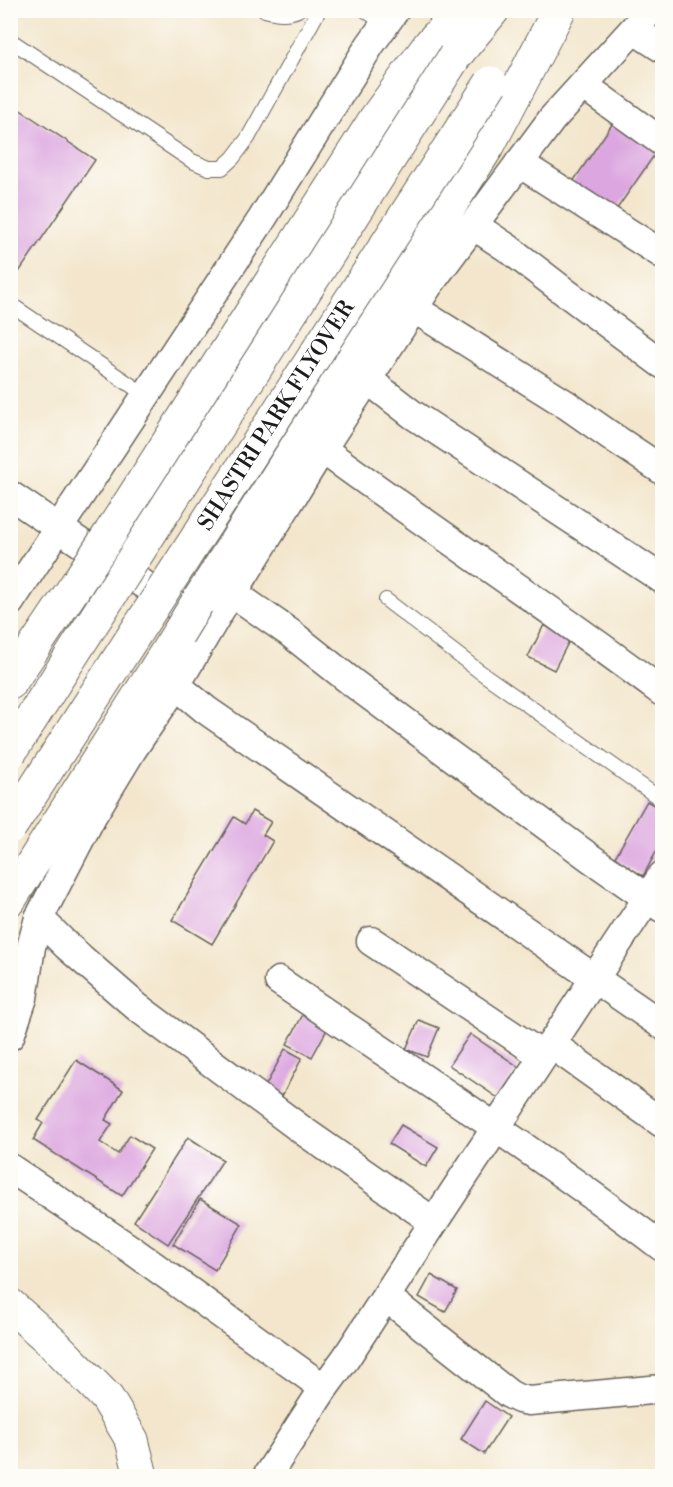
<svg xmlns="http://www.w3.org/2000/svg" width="673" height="1487" font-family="'Libre Bodoni',serif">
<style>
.building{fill:#dca6e0}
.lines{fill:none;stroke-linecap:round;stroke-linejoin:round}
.service-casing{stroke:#67635a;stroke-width:16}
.minor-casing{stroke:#67635a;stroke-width:31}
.trunk-casing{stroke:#67635a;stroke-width:35}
.service{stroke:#fff;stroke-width:14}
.minor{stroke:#fff;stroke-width:28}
.trunk{stroke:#fff;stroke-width:33}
.trunk-bridge-casing{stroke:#67635a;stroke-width:35;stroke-linecap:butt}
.trunk-bridge{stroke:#fff;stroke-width:33}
.labels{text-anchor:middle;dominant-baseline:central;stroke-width:5;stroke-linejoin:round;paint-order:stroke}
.street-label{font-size:22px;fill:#1c1c1c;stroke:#fdfcf7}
</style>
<rect width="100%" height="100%" fill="#fdfcf7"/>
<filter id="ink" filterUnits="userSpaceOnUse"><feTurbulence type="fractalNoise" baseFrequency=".0167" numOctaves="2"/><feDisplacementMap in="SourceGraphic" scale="12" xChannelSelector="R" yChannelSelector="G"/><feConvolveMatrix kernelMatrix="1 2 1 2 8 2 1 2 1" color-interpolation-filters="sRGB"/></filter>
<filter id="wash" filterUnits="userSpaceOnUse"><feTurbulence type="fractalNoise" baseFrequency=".008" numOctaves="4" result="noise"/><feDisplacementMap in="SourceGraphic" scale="24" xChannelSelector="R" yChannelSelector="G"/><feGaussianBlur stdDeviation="1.35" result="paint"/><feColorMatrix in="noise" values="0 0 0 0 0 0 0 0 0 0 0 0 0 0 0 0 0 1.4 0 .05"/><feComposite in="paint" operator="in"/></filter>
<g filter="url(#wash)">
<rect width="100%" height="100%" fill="#f3e6cc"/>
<g id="blocks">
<!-- building -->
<g class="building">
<path d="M10,103L95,160L17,275L10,270Z"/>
<path d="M619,114L662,144L612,216L570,186Z"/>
<path d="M544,625L570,639L554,670L528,657Z"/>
<path d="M647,801L662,810V841L643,876L614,859Z"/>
<path d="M252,811L271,822L263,835L273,841L212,944L172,920L234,817L245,824Z"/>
<path d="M306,1009L331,1022L312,1057L287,1044Z"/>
<path d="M419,1020L439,1028L427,1057L406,1049Z"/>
<path d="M470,1034L519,1067L498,1098L449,1065Z"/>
<path d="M285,1049L302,1058L282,1096L265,1087Z"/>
<path d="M76,1060L123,1090L105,1120L112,1124L100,1142L118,1154L130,1135L152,1149L122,1196L33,1140L43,1123L38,1120Z"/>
<path d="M401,1125L438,1147L426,1167L389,1144Z"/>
<path d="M188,1137L223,1160L168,1244L134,1221Z"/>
<path d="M200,1199L242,1224L215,1270L173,1244Z"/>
<path d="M431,1275L457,1290L445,1312L419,1297Z"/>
<path d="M485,1401L508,1417L484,1454L461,1439Z"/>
</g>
</g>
</g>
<g filter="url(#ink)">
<use href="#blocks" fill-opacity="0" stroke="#67635a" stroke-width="1.5"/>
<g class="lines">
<defs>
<g id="service">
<path d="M265,10C276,13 287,15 298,10"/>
<path d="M365,10L385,24"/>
<path d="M10,40L192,161L209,168H222L233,158L248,138L319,10"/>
<path d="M10,304L147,396"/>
<path d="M386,600L479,671L662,800"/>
</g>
<g id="minor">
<path d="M634,30L662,48"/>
<path d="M583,85L662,142"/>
<path d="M519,163L662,254"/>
<path d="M473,225L509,249L565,292L662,364"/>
<path d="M413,308L564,403L611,436L662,470"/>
<path d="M367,379L412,414L662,579"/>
<path d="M322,449C435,532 551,608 662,692"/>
<path d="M10,495L88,548L209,627"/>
<path d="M233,593L290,633L353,683L439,747L589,857L662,908"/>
<path d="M10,602L262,219L370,45L395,10"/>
<path d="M176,685L206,710L662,1025"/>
<path d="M39,918L67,946L137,1007L302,1130L434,1222"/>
<path d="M371,941L543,1056"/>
<path d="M279,981C407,1068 538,1153 662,1247"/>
<path d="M10,1036L23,998L31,947L39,918L92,816L132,750L176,685L222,607L233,593L322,449L428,286L552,119L651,10"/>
<path d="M551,1044L662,1123"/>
<path d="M10,1168L129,1248L324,1388"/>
<path d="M386,1297L509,1394L519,1399L529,1401L662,1389"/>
<path d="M267,1476L324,1388L346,1358L434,1222L662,876"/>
</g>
<g id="trunk">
<path d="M455,56L493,10"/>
<path d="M111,532L376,118L430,44L461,10"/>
<path d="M197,603L489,144L559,10"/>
<path d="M10,683L78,582"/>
<path d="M10,899L178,634"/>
<path d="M10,1305L54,1344L107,1398L132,1440L141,1476"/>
</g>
</defs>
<!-- service casing -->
<use href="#service" class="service-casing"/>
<!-- minor casing -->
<use href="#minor" class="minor-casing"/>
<!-- trunk casing -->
<use href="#trunk" class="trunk-casing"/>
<!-- service -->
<use href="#service" class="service"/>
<!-- minor -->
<use href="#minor" class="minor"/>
<!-- trunk -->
<use href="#trunk" class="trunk"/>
<defs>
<g id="trunk-bridge">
<path d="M78,582L111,532"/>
<path d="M178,634L197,603"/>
<path d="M10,752L455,56"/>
<path id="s1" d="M10,827L491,83"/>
</g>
</defs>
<!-- trunk-bridge casing -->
<use href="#trunk-bridge" class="trunk-bridge-casing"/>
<!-- trunk-bridge -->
<use href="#trunk-bridge" class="trunk-bridge"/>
</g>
</g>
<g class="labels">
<!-- street labels -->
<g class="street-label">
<text stroke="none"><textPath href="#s1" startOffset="490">SHASTRI PARK FLYOVER</textPath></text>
</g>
</g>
<!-- margin -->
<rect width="673" height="1487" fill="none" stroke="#fdfcf7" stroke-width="36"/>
</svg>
